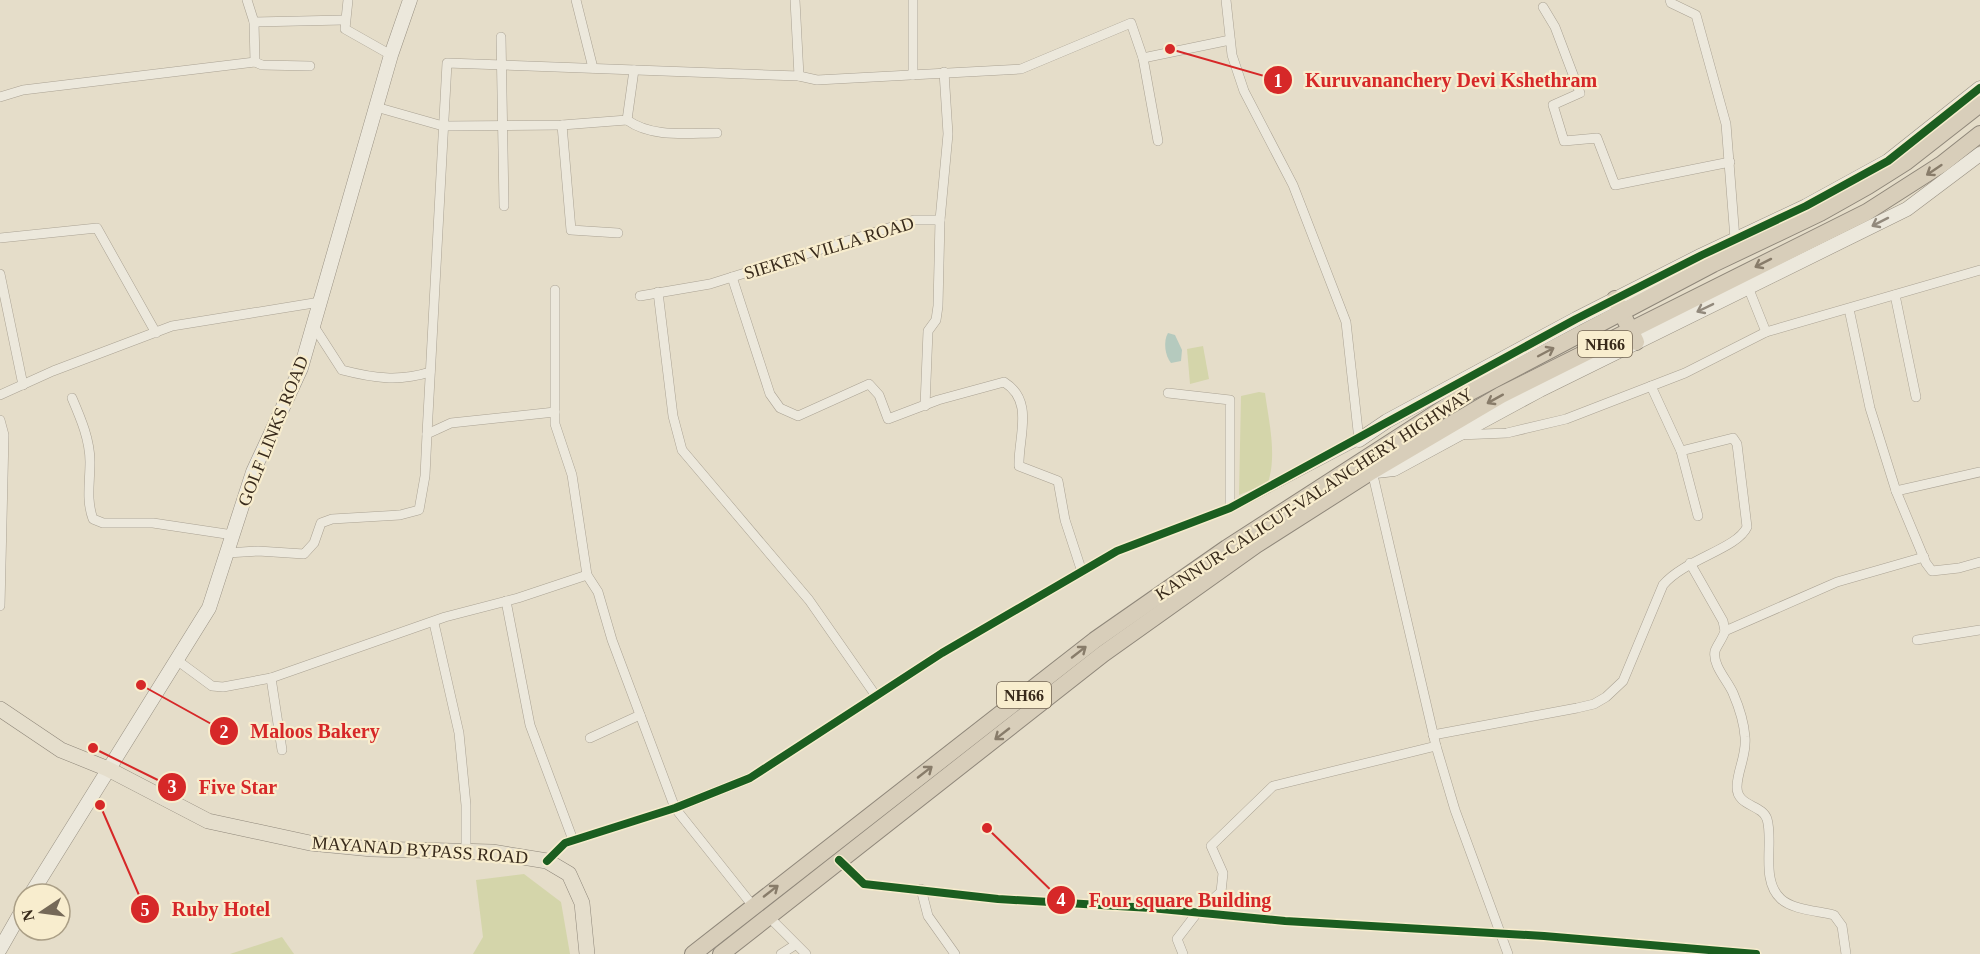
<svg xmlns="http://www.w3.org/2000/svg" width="1980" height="954" font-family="'Times New Roman',serif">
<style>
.green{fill:#d4d5aa}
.water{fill:#b5cabe}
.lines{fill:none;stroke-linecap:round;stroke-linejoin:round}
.street-casing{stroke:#aaa293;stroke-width:10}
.secondary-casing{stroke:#999183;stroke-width:15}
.primary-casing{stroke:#8f877a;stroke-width:16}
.highway-casing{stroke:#8f877a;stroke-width:18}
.street{stroke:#ece8dc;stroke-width:9}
.secondary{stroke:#ece8dc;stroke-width:14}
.primary{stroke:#e5decc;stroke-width:15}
.highway{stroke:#d8ceba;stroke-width:16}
.cycleway-casing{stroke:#f8edce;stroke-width:11}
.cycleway{stroke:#1b5e20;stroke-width:8}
.oneway{stroke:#887c6a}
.oneway2{stroke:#92897c}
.labels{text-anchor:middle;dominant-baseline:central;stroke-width:4.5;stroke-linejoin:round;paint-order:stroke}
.shield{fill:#f8edce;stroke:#726451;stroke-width:1.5}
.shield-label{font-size:16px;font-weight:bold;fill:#382a1b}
.street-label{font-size:18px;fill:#382a1b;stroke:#f8edce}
.leader{fill:none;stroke:#d62828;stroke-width:2}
.callout-dot{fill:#d62828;stroke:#f8edce;stroke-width:2}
.mark-label{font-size:18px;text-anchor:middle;font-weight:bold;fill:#fff}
.callout-label{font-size:20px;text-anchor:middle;font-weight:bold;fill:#d62828;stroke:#f8edce;stroke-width:4.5;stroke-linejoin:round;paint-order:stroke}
</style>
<rect width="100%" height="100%" fill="#e5ddc9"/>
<!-- green -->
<g class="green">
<path d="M1203,346L1209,379L1190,384L1187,349Z"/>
<path d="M1259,392L1265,393C1269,422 1277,455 1268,483L1239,495L1241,396Z"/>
<path d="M524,874L561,902L570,954H473L483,937L476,880Z"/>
<path d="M282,937L294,954H230Z"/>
</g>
<!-- water -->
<path class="water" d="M1168,333L1175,335L1182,350L1181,361L1171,363C1165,356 1163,341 1168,333Z"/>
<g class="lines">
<defs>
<g id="street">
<path d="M247,0L254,22L255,62"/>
<path d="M348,0L345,29L391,55"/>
<path d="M576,0L593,68"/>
<path d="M795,0L799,76L817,80L1021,69L1131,23L1143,58L1230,40"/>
<path d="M1670,0L1671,3L1696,15L1726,124L1735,239"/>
<path d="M1543,7L1555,27L1580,93L1553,105L1564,141L1597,138L1615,185L1730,162"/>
<path d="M254,22L344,20"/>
<path d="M501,37L504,206"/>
<path d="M1143,58L1158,141"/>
<path d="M913,75V0"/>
<path d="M0,97L23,90L255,62L262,65L310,66"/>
<path d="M376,107L443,126L562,125L627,120L634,70"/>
<path d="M627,120C652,138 687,133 717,133"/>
<path d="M562,125L571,230L618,233"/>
<path d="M940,220L948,134L944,72"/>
<path d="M0,238L97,228L156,333"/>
<path d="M0,274L23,385"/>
<path d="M732,277L770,394L780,408L798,416L869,384L879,395L888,419L938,400L1004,382C1035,401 1018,437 1019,466L1058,481L1065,520L1082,572"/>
<path d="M1748,287L1766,332"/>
<path d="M555,290V424L572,475L587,575L598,592L612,640L675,808L753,906"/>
<path d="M658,292L673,416L682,450L809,600L876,696"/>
<path d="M1895,295L1916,397"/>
<path d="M640,296L710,284L914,220H940L938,306L936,320L928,331L925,406"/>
<path d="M1849,309L1870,408L1896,491L1926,563L1932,571L1959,568L1980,562"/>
<path d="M313,325L342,370C373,378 399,382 430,372"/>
<path d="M1651,386L1681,451L1698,516"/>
<path d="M1168,393L1230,400V508"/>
<path d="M0,395L53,371L172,326L320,302"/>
<path d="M72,398C81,419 90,440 90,462C90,482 86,500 93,519L103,523H153L233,535"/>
<path d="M0,420L4,435L0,606"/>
<path d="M427,434L447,63L799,76"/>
<path d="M1459,435L1507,433L1566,419L1685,373L1766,332L1980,270"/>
<path d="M1372,471L1436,746L1455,810L1508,954"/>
<path d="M1896,491L1980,472"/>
<path d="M227,553L258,551L304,554L314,543L321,523L332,519L400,515L419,510L425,476L427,434L451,423L555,412"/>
<path d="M1690,563L1723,621L1725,631C1723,638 1717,645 1715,651C1712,665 1728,681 1733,693C1739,707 1744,722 1745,737C1747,755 1737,771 1737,787C1737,807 1762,804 1767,819C1774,842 1760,880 1781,899C1793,910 1819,911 1834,915L1842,926L1846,954"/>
<path d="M506,601L530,725L573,840"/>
<path d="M434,623L459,733L466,805V851"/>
<path d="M1725,631L1837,582L1924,557"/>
<path d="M1917,640L1980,630"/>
<path d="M178,661L212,686L223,687L271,678L445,617L518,598L587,575"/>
<path d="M271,678L282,750"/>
<path d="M1433,735L1577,708L1594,704L1606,697L1623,681L1663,585C1685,559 1737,549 1747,527L1737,444L1733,438L1681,451"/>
<path d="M590,738L640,715"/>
<path d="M839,860L864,884L998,899L1151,908L1285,921L1544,936L1756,954"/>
<path d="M547,861L565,843L675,808L750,778L942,653L1117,551L1230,508L1359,440L1346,322L1293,185L1244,91L1232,55L1226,0"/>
<path d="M921,889L928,916L955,954"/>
<path d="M768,916L806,954"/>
<path d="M781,954L795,945"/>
<path d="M1183,954L1177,939L1197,913L1221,892L1223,873L1211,846L1273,786L1436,746"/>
</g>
<g id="secondary">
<path d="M1359,440L1387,421L1576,319L1702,255L1806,206L1888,161L1980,88"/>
<path d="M1376,471L1394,469L1540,390L1907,209L1980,154"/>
<path d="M31,894L209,608L253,472L301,368L391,55L410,0"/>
<path d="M0,949L24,907"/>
</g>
<path id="primary" d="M0,709L61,750L108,769L208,821L310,843L372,849L492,852L547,861L569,874L582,903L587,954"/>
<g id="highway">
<path d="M1615,299L1636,342"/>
<path d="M693,954L1095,640L1227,548L1461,397L1713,264L1820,213L1868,186L1906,162L1980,104"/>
<path d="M721,954L1103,654L1256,545L1372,471L1501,395L1867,212L1942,164L1980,134"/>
</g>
</defs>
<!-- street casing -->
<use href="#street" class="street-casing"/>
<!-- secondary casing -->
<use href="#secondary" class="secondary-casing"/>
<!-- primary casing -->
<use href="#primary" class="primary-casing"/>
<!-- highway casing -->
<use href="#highway" class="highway-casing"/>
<!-- street -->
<use href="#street" class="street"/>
<!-- secondary -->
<use href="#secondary" class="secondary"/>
<!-- primary -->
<use href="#primary" class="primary"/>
<!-- highway -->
<use href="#highway" class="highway"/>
<defs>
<g id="cycleway">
<path d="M839,860L864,884L998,899L1151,908L1285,921L1544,936L1756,954"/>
<path d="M547,861L565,843L675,808L750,778L942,653L1117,551L1230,508L1576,319L1702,255L1806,206L1888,161L1980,88"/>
</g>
</defs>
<!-- cycleway casing -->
<use href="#cycleway" class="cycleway-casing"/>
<!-- cycleway -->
<use href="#cycleway" class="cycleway"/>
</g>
<!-- one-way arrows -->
<defs><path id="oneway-shaft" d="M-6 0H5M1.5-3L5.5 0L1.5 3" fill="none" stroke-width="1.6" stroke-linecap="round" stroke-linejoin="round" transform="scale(1.5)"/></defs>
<g class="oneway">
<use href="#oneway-shaft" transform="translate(1934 170) rotate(146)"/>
<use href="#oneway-shaft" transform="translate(1763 263) rotate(153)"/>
<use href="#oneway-shaft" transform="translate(1546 352) rotate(-28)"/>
<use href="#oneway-shaft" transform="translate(1495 399) rotate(151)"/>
<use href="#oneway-shaft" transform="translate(1079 652) rotate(-38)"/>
<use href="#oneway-shaft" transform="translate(1002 734) rotate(142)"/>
<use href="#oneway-shaft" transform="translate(925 772) rotate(-38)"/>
<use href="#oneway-shaft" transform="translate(771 891) rotate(-38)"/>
</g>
<g class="oneway2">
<use href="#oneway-shaft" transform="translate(1880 222) rotate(153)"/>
<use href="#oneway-shaft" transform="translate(1705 308) rotate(154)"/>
</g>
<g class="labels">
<!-- shield labels -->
<g class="shield">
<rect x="1578" y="331" width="54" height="26" rx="4.5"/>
<rect x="997" y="682" width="54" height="26" rx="4.5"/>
</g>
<g class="shield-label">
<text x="1605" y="344">NH66</text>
<text x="1024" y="695">NH66</text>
</g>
<!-- street labels -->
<g class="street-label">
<text transform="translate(829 248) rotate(-17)">SIEKEN VILLA ROAD</text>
<text transform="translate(273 431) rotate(-68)">GOLF LINKS ROAD</text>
<text transform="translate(1314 494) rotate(-33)">KANNUR-CALICUT-VALANCHERY HIGHWAY</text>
<text transform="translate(420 850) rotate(4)">MAYANAD BYPASS ROAD</text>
</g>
</g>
<!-- callouts -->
<path class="leader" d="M1170 49L1278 80M141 685L224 731M93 748L172 787M987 828L1061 900M100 805L145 909"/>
<g class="callout-dot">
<circle cx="1170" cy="49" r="6"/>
<circle cx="141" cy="685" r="6"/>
<circle cx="93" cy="748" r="6"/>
<circle cx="987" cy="828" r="6"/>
<circle cx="100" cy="805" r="6"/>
<circle cx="1278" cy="80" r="15"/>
<circle cx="224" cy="731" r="15"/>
<circle cx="172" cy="787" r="15"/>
<circle cx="1061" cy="900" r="15"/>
<circle cx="145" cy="909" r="15"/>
</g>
<g class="mark-label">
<text x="1278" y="87">1</text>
<text x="224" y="738">2</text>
<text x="172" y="793">3</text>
<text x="1061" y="906">4</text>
<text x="145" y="916">5</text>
</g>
<g class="callout-label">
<text x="1451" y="87">Kuruvananchery Devi Kshethram</text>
<text x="315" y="738">Maloos Bakery</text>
<text x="238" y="794">Five Star</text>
<text x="1180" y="907">Four square Building</text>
<text x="221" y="916">Ruby Hotel</text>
</g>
<!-- north arrow -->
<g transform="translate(42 912) rotate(257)"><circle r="28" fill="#f8edce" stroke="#ab9f86" stroke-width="1.5"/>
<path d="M0-4.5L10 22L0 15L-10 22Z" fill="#756958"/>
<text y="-9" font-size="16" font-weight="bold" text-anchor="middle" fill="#382a1b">N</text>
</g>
</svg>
